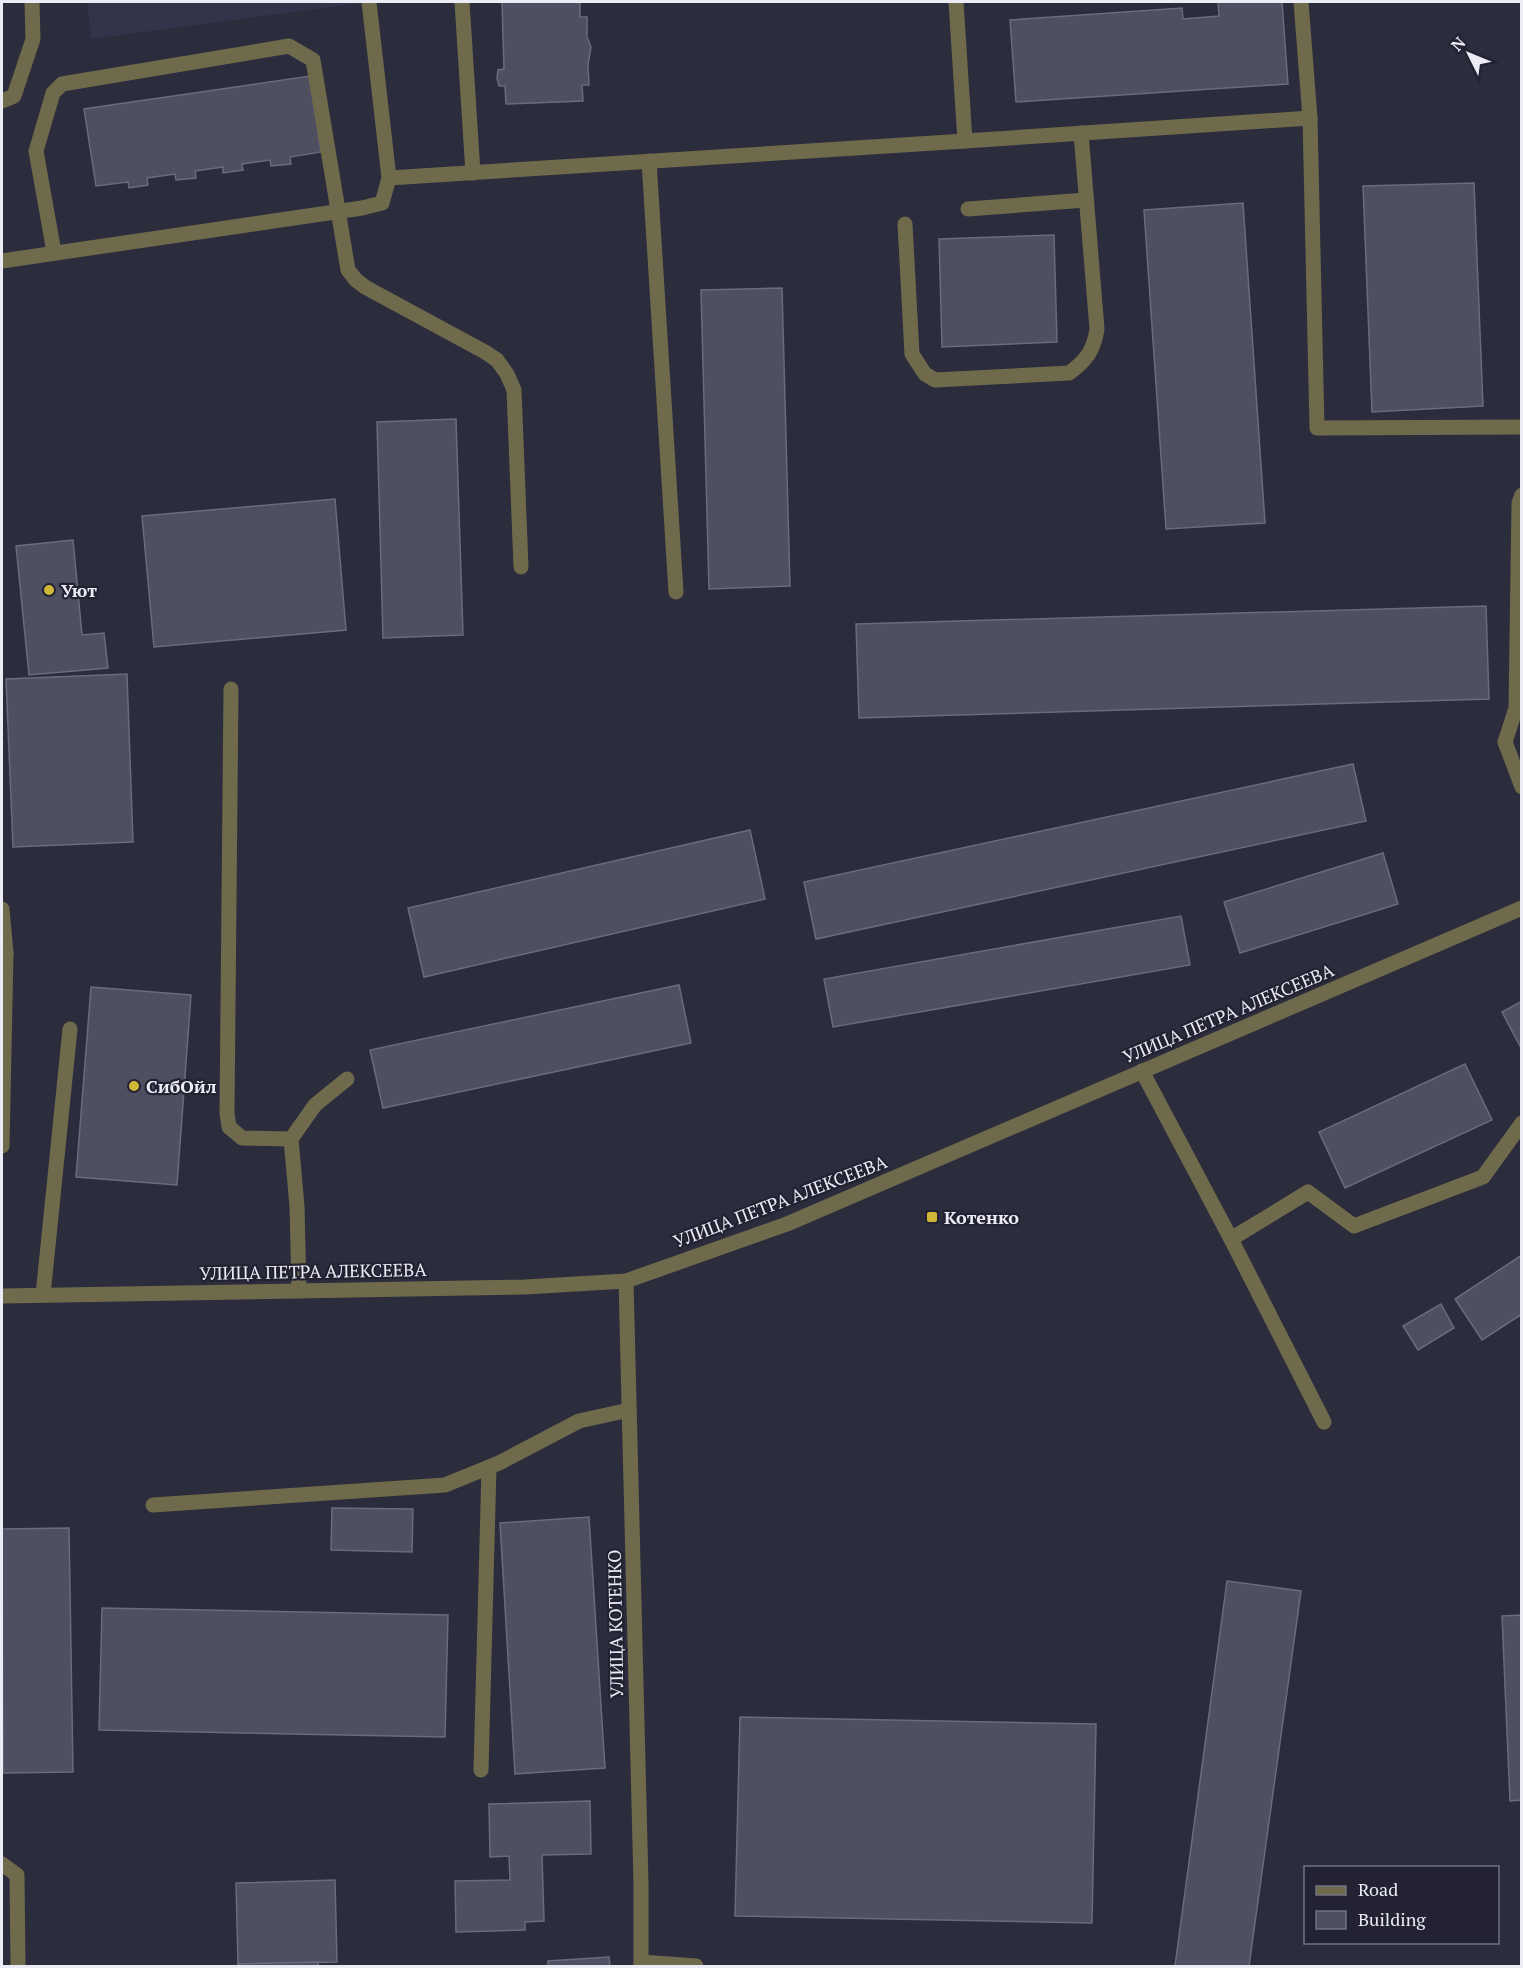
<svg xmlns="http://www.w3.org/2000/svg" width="1523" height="1968" font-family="'PT Serif',serif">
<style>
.built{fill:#33344a}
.building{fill:#4e4f60;stroke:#6a6b7d;stroke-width:1.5}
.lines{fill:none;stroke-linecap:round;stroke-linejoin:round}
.service{stroke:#706a4c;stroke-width:15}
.minor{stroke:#706a4c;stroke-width:15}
.tertiary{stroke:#706a4c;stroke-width:15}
.poi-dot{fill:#cfb837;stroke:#222232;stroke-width:2}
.labels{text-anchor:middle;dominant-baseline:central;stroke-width:4.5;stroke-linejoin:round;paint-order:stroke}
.poi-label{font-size:18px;font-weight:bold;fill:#ebecf6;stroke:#222232;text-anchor:start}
.street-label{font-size:18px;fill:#ebecf6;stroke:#222232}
</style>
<rect width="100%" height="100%" fill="#2b2c3c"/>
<!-- built -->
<path class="built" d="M87,2H369L91,39Z"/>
<!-- building -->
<g class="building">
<path d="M502,2H580V17H587V37L591,47L588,65L589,85H582L583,101L506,104L505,86H499L497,78L498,70L504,69Z"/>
<path d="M1218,2H1282L1288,84L1016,102L1010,20L1182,8L1183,19L1219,16Z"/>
<path d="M310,76L321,152L290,157L291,164L271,166L270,160L242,164L243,170L223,173V167L195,171L196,178L176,180L175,174L147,178L148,185L129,188L128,182L96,186L84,109Z"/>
<path d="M1474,183L1483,406L1372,412L1363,186Z"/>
<path d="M1243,203L1265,523L1166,529L1144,210Z"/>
<path d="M1054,235L1057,342L942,347L939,239Z"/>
<path d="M782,288L790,586L709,589L701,290Z"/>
<path d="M456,419L463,635L383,638L377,422Z"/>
<path d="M335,499L346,630L154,647L142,516Z"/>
<path d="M73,540L82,635L104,633L108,668L29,675L16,546Z"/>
<path d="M1486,606L1489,699L859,718L856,624Z"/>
<path d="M127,674L133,842L13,847L6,679Z"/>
<path d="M1353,764L1366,821L816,939L804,882Z"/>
<path d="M750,830L765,899L424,977L408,908Z"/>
<path d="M1383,853L1398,904L1240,953L1224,902Z"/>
<path d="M1181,916L1190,965L833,1027L824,979Z"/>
<path d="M679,985L691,1043L383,1108L370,1050Z"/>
<path d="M91,987L191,995L177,1185L76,1177Z"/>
<path d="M1522,1001V1050L1502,1012Z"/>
<path d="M1465,1064L1492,1120L1345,1188L1319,1132Z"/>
<path d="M1522,1255V1314L1482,1340L1455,1299Z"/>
<path d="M1441,1304L1454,1328L1418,1350L1403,1326Z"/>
<path d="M332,1508L413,1509L412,1552L331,1550Z"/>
<path d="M589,1517L605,1768L515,1774L500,1523Z"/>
<path d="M69,1528L73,1772L3,1773L2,1529Z"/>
<path d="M1227,1581L1301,1591L1249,1966H1175Z"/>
<path d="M102,1608L448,1615L445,1737L99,1730Z"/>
<path d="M1522,1615V1800L1510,1801L1502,1616Z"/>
<path d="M740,1717L1096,1724L1092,1923L735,1916Z"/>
<path d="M590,1801L591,1854L542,1855L544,1921L525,1922V1930L456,1932L455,1881L510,1880L509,1856L490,1857L489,1804Z"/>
<path d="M335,1880L337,1962L238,1964L236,1883Z"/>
<path d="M609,1957L610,1966H548V1961Z"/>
<path d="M318,1962V1966H238V1964Z"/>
</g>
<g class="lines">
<!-- service -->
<g class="service">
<path d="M462,2L473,173"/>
<path d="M956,2L965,141L1310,118"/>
<path d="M1301,2L1310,118L1317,428L1522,427"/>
<path d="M2,101L14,96L33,39L32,2"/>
<path d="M649,161L676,592"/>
<path d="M389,178L965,141"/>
<path d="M968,209L1086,200"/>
<path d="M905,224L912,354L925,374L935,380L1069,373C1086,361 1094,350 1097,329L1081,133"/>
<path d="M54,252L36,151L53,93L62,84L289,46L313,60L348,270L356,280L365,287L485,352L497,360L507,374L514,390L521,567"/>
<path d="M2,261L362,208L382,203L389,178L369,2"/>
<path d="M1522,495L1519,503L1516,708L1505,742L1522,787"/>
<path d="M231,689L227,1113L229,1127L242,1138L291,1139"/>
<path d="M2,909L6,953"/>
<path d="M2,947L6,953L2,1146"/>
<path d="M1231,1239L1308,1192L1354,1226L1483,1177L1522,1123"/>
<path d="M299,1291L297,1206L291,1139L315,1105L347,1079"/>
<path d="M43,1295L70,1029"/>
<path d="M153,1505L445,1485L499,1463L579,1421L629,1410"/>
<path d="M481,1770L489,1467"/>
<path d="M2,1864L17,1875L18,1966"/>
<path d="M641,1962L696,1966"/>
</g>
<!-- minor -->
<g class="minor">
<path d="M1142,1071L1231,1239L1324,1422"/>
<path d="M626,1281L641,1884V1966"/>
</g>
<!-- tertiary -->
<path class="tertiary" d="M2,1296L525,1287L626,1281L787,1224L1522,908"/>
</g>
<!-- markers -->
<g class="poi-dot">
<circle cx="49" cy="590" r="6"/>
<circle cx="134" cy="1086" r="6"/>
<rect x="926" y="1211" width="12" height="12" rx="3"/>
</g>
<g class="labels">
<!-- poi labels -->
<g class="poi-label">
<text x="61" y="590">Уют</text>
<text x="146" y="1086">СибОйл</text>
<text x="944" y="1217">Котенко</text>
</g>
<!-- street labels -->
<g class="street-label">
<text transform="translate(1228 1013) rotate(-23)">УЛИЦА ПЕТРА АЛЕКСЕЕВА</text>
<text transform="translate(780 1201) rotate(-21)">УЛИЦА ПЕТРА АЛЕКСЕЕВА</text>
<text transform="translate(313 1271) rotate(-1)">УЛИЦА ПЕТРА АЛЕКСЕЕВА</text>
<text transform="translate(615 1624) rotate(-91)">УЛИЦА КОТЕНКО</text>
</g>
</g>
<!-- border -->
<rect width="1523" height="1968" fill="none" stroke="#ebecf6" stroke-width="6"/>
<!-- legend -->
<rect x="1304" y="1866" width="195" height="78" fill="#222232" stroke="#727380" stroke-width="1.5"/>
<rect x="1316" y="1886" width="30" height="9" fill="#706a4c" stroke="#727380" stroke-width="1.5"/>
<text x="1358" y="1896" font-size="18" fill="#ebecf6">Road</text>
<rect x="1316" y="1911" width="30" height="18" fill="#4e4f60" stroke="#727380" stroke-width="1.5"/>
<text x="1358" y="1926" font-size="18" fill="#ebecf6">Building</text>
<!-- north arrow -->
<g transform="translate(1469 54) rotate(313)" stroke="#222232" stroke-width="4.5" paint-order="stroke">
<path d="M0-4.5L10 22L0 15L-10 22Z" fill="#ebecf6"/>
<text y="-9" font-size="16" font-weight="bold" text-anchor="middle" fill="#ebecf6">N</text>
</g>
</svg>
